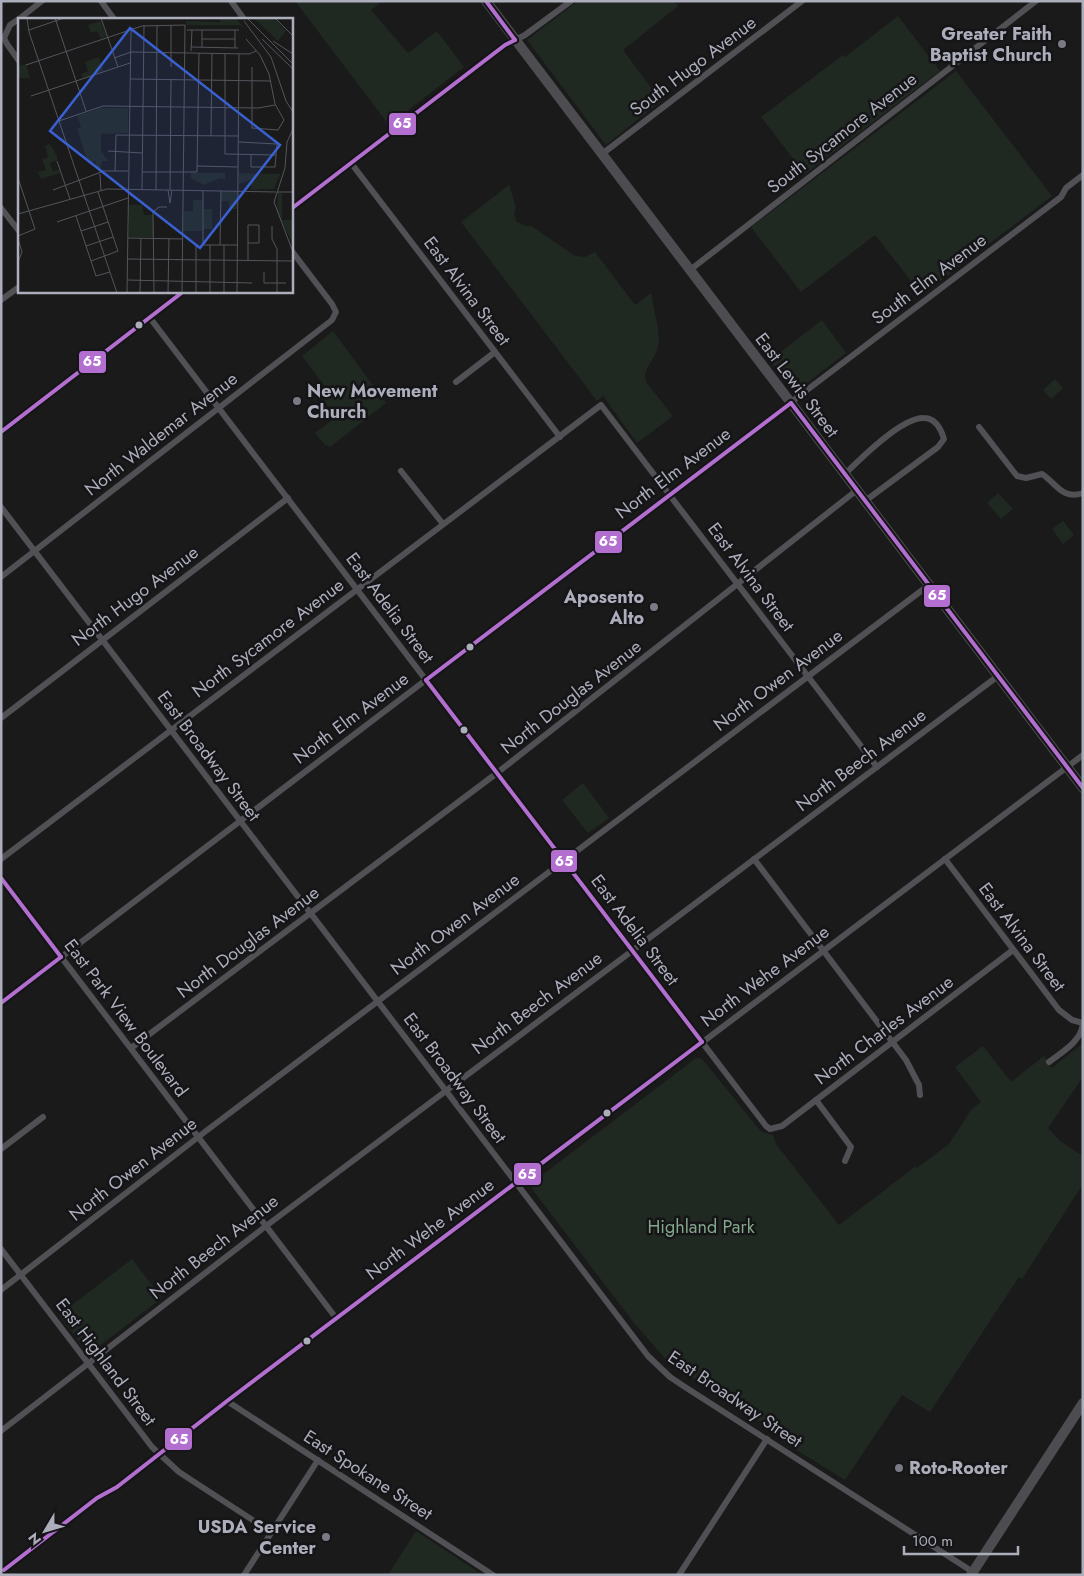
<svg xmlns="http://www.w3.org/2000/svg" width="1084" height="1576" font-family="Jost,sans-serif">
<style>
.green{fill:#202822}
.lines{fill:none;stroke-linecap:round;stroke-linejoin:round}
.street{stroke:#505055;stroke-width:6}
.primary{stroke:#4d4d51;stroke-width:10}
.bus-1-casing{stroke:#151417;stroke-width:8}
.bus-1{stroke:#b36fd0;stroke-width:4}
.poi-dot{fill:#797a83;stroke:#151417;stroke-width:2}
.bus-dot{fill:#acaebb;stroke:#151417;stroke-width:2}
.labels{text-anchor:middle;dominant-baseline:central;stroke-width:5;stroke-linejoin:round;paint-order:stroke}
.poi-label{font-size:18px;font-weight:bold;fill:#acaebb;stroke:#151417;text-anchor:end}
.street-label{font-size:18px;fill:#acaebb;stroke:#151417}
.park-label{font-size:18px;fill:#82a78a;stroke:#151417}
.inset-road{fill:none;stroke:#54555b;stroke-width:1}
.view{fill:#3a61d2;fill-opacity:0.15;stroke:#3a61d2;stroke-width:2.5}
.inset-edge{fill:none;stroke:#acaebb;stroke-width:2.5}
.line-badge{stroke:#151417;stroke-width:2}
.badge-label{font-size:14px;text-anchor:middle;font-weight:bold;fill:#fff}
</style>
<rect width="100%" height="100%" fill="#1a1a1b"/>
<!-- green -->
<g class="green">
<path d="M295,1H382L371,10L408,53L437,31L464,67L389,125Z"/>
<path d="M578,1H674L678,6L623,50L661,101L606,145L527,40Z"/>
<path d="M898,16L940,71L805,174L761,117L843,55L845,57Z"/>
<path d="M956,71L1052,196L922,295L875,235L801,292L751,227Z"/>
<path d="M509,185L516,207L514,213L516,221L523,225L533,227L575,256L585,257L595,252L635,305L651,293L652,295C653,314 663,332 657,350C654,359 647,366 645,375L646,382L673,416L637,443L603,396L597,401L461,222Z"/>
<path d="M822,320L846,353L799,389L794,390L789,387L770,360Z"/>
<path d="M333,331L386,403L330,447L328,445L326,446L315,433L336,417L318,392L325,387L302,356Z"/>
<path d="M1055,379L1063,388L1051,399L1043,390Z"/>
<path d="M998,493L1013,509L1001,519L987,503Z"/>
<path d="M1063,521L1074,535L1063,544L1052,529Z"/>
<path d="M583,783L609,818L588,833L562,800Z"/>
<path d="M1083,1043V1077L1048,1128L1060,1141L1083,1156V1184L1022,1279L1019,1277L930,1412L902,1395L845,1480L782,1441L780,1438V1434L669,1363L634,1323L532,1189L533,1182L696,1058L702,1059L759,1129L762,1132L773,1135L776,1144L839,1225L916,1166L917,1168L949,1144L971,1110L981,1102L955,1067L983,1046L1011,1082L1044,1056L1052,1068Z"/>
<path d="M132,1259L162,1298L89,1354L59,1315Z"/>
<path d="M416,1531L483,1575H388Z"/>
</g>
<g class="lines">
<!-- street -->
<g class="street">
<path d="M101,1L114,19"/>
<path d="M231,1L244,19"/>
<path d="M19,19L10,25L4,38L7,44L19,61"/>
<path d="M19,19L42,1"/>
<path d="M602,154L802,1"/>
<path d="M351,163L560,437"/>
<path d="M1,208L19,231"/>
<path d="M291,209L505,45L525,35L571,1"/>
<path d="M690,270L1036,1"/>
<path d="M1,300L19,287"/>
<path d="M150,318L766,1126L770,1129L782,1126L1013,950"/>
<path d="M456,382L495,352"/>
<path d="M979,427L1017,476L1026,478L1042,474C1057,484 1062,500 1083,493"/>
<path d="M1,432L184,291"/>
<path d="M401,471L443,524"/>
<path d="M845,474C860,459 902,417 924,418C935,418 941,429 944,439L938,447L865,501"/>
<path d="M1,507L648,1356L670,1377L685,1387L973,1572"/>
<path d="M1,577L332,320L336,312L332,304L291,250"/>
<path d="M1,718L288,498"/>
<path d="M1,859L601,405L877,767"/>
<path d="M754,859L906,1060L919,1085L920,1095"/>
<path d="M945,859L1059,1010L1072,1020L1083,1023"/>
<path d="M1,878L336,1318"/>
<path d="M1,1003L1061,197L1066,188L1083,175"/>
<path d="M131,1048L497,773L857,490"/>
<path d="M1049,1062C1062,1052 1082,1041 1083,1023"/>
<path d="M816,1100L851,1147L845,1161"/>
<path d="M1,1149L43,1117"/>
<path d="M1,1249L152,1447L179,1472L271,1532"/>
<path d="M1,1290L206,1131L929,585"/>
<path d="M227,1401L493,1575"/>
<path d="M1,1431L266,1226L998,676"/>
<path d="M4,1570L97,1498L117,1487L227,1401L1083,755"/>
<path d="M244,1575L318,1460"/>
<path d="M679,1575L767,1439"/>
</g>
<!-- primary -->
<g class="primary">
<path d="M486,1L1083,788"/>
<path d="M971,1575L1083,1403"/>
</g>
<defs>
<g id="bus-1">
<path d="M486,1L515,40"/>
<path d="M291,209L505,45L515,40"/>
<path d="M791,403L1083,788"/>
<path d="M1,432L184,291"/>
<path d="M426,680L791,403"/>
<path d="M426,680L702,1042"/>
<path d="M1,878L61,957"/>
<path d="M1,1003L61,957"/>
<path d="M4,1570L97,1498L117,1487L227,1401L702,1042"/>
</g>
</defs>
<!-- bus-1 casing -->
<use href="#bus-1" class="bus-1-casing"/>
<!-- bus-1 -->
<use href="#bus-1" class="bus-1"/>
</g>
<!-- markers -->
<g class="poi-dot">
<circle cx="1062" cy="44" r="5"/>
<circle cx="297" cy="401" r="5"/>
<circle cx="654" cy="607" r="5"/>
<circle cx="899" cy="1468" r="5"/>
<circle cx="326" cy="1537" r="5"/>
</g>
<g class="bus-dot">
<circle cx="139" cy="325" r="4.5"/>
<circle cx="470" cy="647" r="4.5"/>
<circle cx="464" cy="730" r="4.5"/>
<circle cx="607" cy="1113" r="4.5"/>
<circle cx="307" cy="1341" r="4.5"/>
</g>
<g class="labels">
<!-- poi labels -->
<g class="poi-label">
<text x="1052" y="34">Greater Faith<tspan x="1052" dy="21">Baptist Church</tspan></text>
<text x="307" y="391" text-anchor="start">New Movement<tspan x="307" dy="21">Church</tspan></text>
<text x="644" y="597">Aposento<tspan x="644" dy="21">Alto</tspan></text>
<text x="909" y="1468" text-anchor="start">Roto-Rooter</text>
<text x="316" y="1527">USDA Service<tspan x="316" dy="21">Center</tspan></text>
</g>
<!-- street labels -->
<g class="street-label">
<text transform="translate(693 66) rotate(-37)">South Hugo Avenue</text>
<text transform="translate(842 133) rotate(-38)">South Sycamore Avenue</text>
<text transform="translate(929 279) rotate(-37)">South Elm Avenue</text>
<text transform="translate(467 291) rotate(53)">East Alvina Street</text>
<text transform="translate(797 385) rotate(53)">East Lewis Street</text>
<text transform="translate(161 434) rotate(-38)">North Waldemar Avenue</text>
<text transform="translate(673 473) rotate(-37)">North Elm Avenue</text>
<text transform="translate(751 577) rotate(53)">East Alvina Street</text>
<text transform="translate(135 596) rotate(-37)">North Hugo Avenue</text>
<text transform="translate(390 608) rotate(53)">East Adelia Street</text>
<text transform="translate(268 638) rotate(-37)">North Sycamore Avenue</text>
<text transform="translate(778 680) rotate(-37)">North Owen Avenue</text>
<text transform="translate(571 697) rotate(-38)">North Douglas Avenue</text>
<text transform="translate(351 718) rotate(-37)">North Elm Avenue</text>
<text transform="translate(209 756) rotate(53)">East Broadway Street</text>
<text transform="translate(861 760) rotate(-37)">North Beech Avenue</text>
<text transform="translate(455 924) rotate(-37)">North Owen Avenue</text>
<text transform="translate(635 930) rotate(53)">East Adelia Street</text>
<text transform="translate(1022 937) rotate(53)">East Alvina Street</text>
<text transform="translate(248 942) rotate(-37)">North Douglas Avenue</text>
<text transform="translate(765 976) rotate(-37)">North Wehe Avenue</text>
<text transform="translate(537 1003) rotate(-37)">North Beech Avenue</text>
<text transform="translate(126 1018) rotate(53)">East Park View Boulevard</text>
<text transform="translate(884 1030) rotate(-37)">North Charles Avenue</text>
<text transform="translate(455 1078) rotate(53)">East Broadway Street</text>
<text transform="translate(133 1169) rotate(-38)">North Owen Avenue</text>
<text transform="translate(430 1229) rotate(-37)">North Wehe Avenue</text>
<text transform="translate(214 1247) rotate(-38)">North Beech Avenue</text>
<text transform="translate(106 1362) rotate(53)">East Highland Street</text>
<text transform="translate(735 1399) rotate(34)">East Broadway Street</text>
<text transform="translate(368 1475) rotate(33)">East Spokane Street</text>
</g>
<!-- park labels -->
<g class="park-label">
<text x="701" y="1227">Highland Park</text>
</g>
</g>
<!-- overview -->
<g transform="translate(18 18)">
<rect width="275" height="275" fill="#1a1a1b"/>
<path d="M202,0H217L227,10L222,7H168V3L202,4ZM236,0H256L268,13L260,23ZM83,3L88,18L83,21L79,13L73,15L70,7ZM0,26V48L8,46L12,60H0ZM81,39L86,53L65,60L63,56L70,53L67,44ZM83,90H110V115L83,116V133L90,143H84L81,156L77,143L70,145L59,111L63,109L59,98ZM32,126L39,138V142L32,145L35,153L41,152L42,155L23,161L20,154L28,152L24,141L30,139L27,128ZM173,155H207V162L203,160L186,167L173,160ZM221,155L262,156L256,171L233,172V162L221,166ZM203,174H219V191H211V183H203ZM260,175H264V202H275V227L259,193ZM175,182H185L184,213H165L166,193H175ZM111,187H124L126,197H135L136,219H111ZM186,191H194V211H185Z" fill="#202822"/>
<path class="inset-road" d="M9,0L11,14L99,275M37,0L68,93M83,0L100,49M229,0L275,46M257,0L275,18M226,3L253,39L268,83L275,94M11,12L46,0M169,12H221M184,21H217M228,21L242,37L251,56L257,86L266,102L260,112L234,110V49M244,21L275,51M255,23L275,36M173,29L220,30M184,29V12M217,30V12M173,33L174,12M207,36V136L258,137M96,40L113,34L231,36L238,33M8,47L124,8L167,7L164,275M153,49V8M112,61L253,63M13,78L112,45M41,103L85,88L240,90L257,87M275,111L269,124L267,150L256,184L275,234M193,118L194,35M221,124L259,126L257,149H233V137M90,133L124,135M39,143L52,181M179,148L220,149M97,153L98,117L221,118M124,154H179L181,35M82,156L83,173M0,160L17,211L0,218M35,172L86,153H110M124,172L126,7M138,172L139,7M150,172L152,185L154,172M152,172L153,62M185,173V227H219M259,174H275M0,196L89,171L258,174M58,198L78,258L92,254M39,204L110,180M254,208V221L259,231V275M63,213L90,204M110,220L165,221M0,221L4,234L0,244M202,227L203,173M68,228L95,219M109,241L275,243M230,242V207H241V225H230M73,243L100,233L80,174M246,254V265H268M109,262L234,265M109,275L113,11M122,275L123,220M136,275L135,194L141,189H149M150,275L151,220M178,275V228M192,275V227M206,275V227M219,275L221,36"/>
<path class="view" d="M112,10L262,127L182,230L32,113Z"/>
<rect width="275" height="275" class="inset-edge"/>
</g>
<g class="line-badge">
<rect x="388" y="112" width="29" height="24" rx="5" fill="#b36fd0"/>
<rect x="78" y="350" width="29" height="24" rx="5" fill="#b36fd0"/>
<rect x="594" y="530" width="29" height="24" rx="5" fill="#b36fd0"/>
<rect x="923" y="584" width="28" height="24" rx="5" fill="#b36fd0"/>
<rect x="550" y="849" width="28" height="24" rx="5" fill="#b36fd0"/>
<rect x="513" y="1162" width="29" height="24" rx="5" fill="#b36fd0"/>
<rect x="164" y="1427" width="29" height="24" rx="5" fill="#b36fd0"/>
</g>
<g class="badge-label">
<text x="402" y="128">65</text>
<text x="92" y="366">65</text>
<text x="608" y="546">65</text>
<text x="937" y="600">65</text>
<text x="564" y="866">65</text>
<text x="527" y="1179">65</text>
<text x="179" y="1444">65</text>
</g>
<!-- border -->
<rect width="1084" height="1576" fill="none" stroke="#acaebb" stroke-width="5"/>
<!-- north arrow -->
<g transform="translate(45 1531) rotate(232)" stroke="#151417" stroke-width="4" paint-order="stroke">
<path d="M0-4L9 19L0 12L-9 19Z" fill="#acaebb"/>
<text y="-8" font-size="14" font-weight="bold" text-anchor="middle" fill="#acaebb">N</text>
</g>
<!-- scale -->
<path d="M904 1546v8h114v-8" fill="none" stroke="#acaebb" stroke-width="2.5"/>
<text x="912" y="1546" font-size="15" fill="#acaebb" stroke="#151417" stroke-width="4" paint-order="stroke">100 m</text>
</svg>
